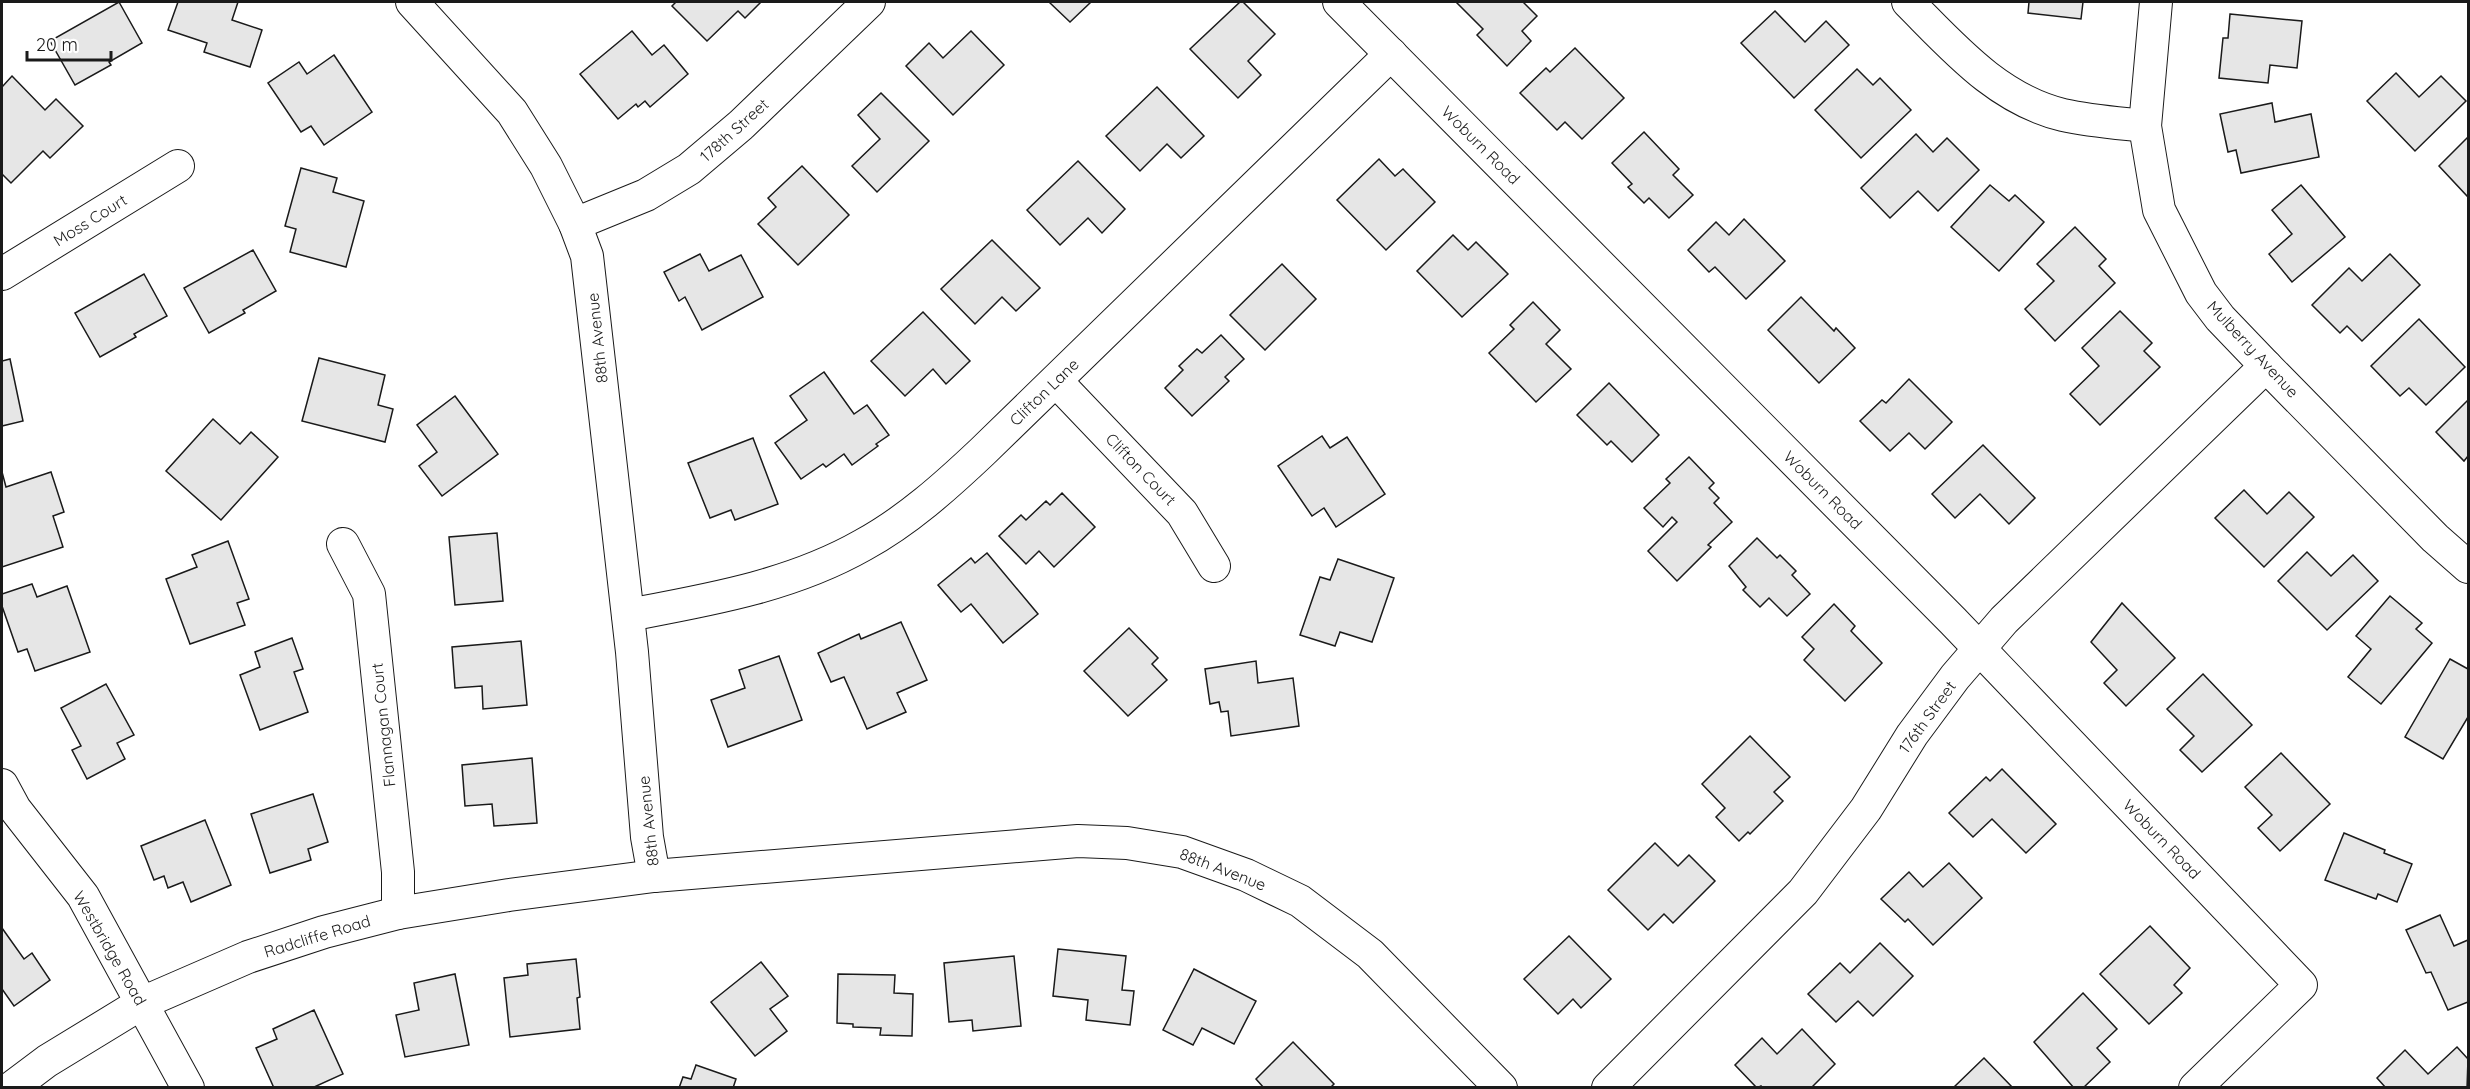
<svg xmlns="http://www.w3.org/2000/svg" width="2470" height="1089" font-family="Quicksand,sans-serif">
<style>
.building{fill:#e6e6e6;stroke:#1a1a1a;stroke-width:1.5}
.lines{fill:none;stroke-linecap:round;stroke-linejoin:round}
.minor-casing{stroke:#1a1a1a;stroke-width:34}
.minor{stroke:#fff;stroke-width:32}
.labels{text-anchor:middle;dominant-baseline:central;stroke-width:4.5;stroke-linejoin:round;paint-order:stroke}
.street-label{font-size:16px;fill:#1a1a1a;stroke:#fff}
</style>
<rect width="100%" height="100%" fill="#fff"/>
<!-- building -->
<g class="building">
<path d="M119,2L142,43L109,62L111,65L75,85L50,41Z"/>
<path d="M178,2H238L232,20L262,30L250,67L204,52L207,43L168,30Z"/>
<path d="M676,2H761L745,18L738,11L707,41L672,6Z"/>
<path d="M1049,2H1091L1070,22Z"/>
<path d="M1240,2H1243L1275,34L1248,61L1261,75L1238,98L1190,49Z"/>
<path d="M1456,2H1523L1537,16L1522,31L1531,41L1507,66L1477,35L1483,29Z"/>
<path d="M2029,2H2083L2081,19L2028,13Z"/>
<path d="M1775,11L1805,42L1826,21L1849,45L1794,98L1741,43Z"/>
<path d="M2230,14L2302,21L2297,68L2270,65L2268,83L2219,78L2223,38H2228Z"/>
<path d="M632,31L652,55L664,45L688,74L650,107L645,101L638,107L636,104L618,119L580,74Z"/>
<path d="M971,31L1004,65L953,115L906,66L929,43L943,58Z"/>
<path d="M1575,48L1624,98L1582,139L1565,122L1557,130L1520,93L1546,68L1550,72Z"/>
<path d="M334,55L372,112L324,145L311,126L301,132L268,83L299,62L307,74Z"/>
<path d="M1857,69L1873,85L1880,78L1911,110L1861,158L1815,110Z"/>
<path d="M2396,73L2419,97L2441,76L2466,101L2415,151L2367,101Z"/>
<path d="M12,76L45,110L56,99L83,126L50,158L43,151L11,183L2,174V87Z"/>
<path d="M1157,87L1204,136L1181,158L1167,144L1140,171L1106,136Z"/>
<path d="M881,93L929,141L877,192L852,166L880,139L858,115Z"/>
<path d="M2272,103L2275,122L2311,114L2319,157L2241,173L2236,150L2228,152L2220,114Z"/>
<path d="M1644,132L1679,169L1673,175L1693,195L1669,218L1649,198L1644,203L1628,187L1632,184L1612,163Z"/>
<path d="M1916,134L1933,152L1947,138L1979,170L1938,211L1918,191L1890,218L1861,188Z"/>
<path d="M2468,137V197L2439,166Z"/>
<path d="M1379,159L1395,176L1403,169L1435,202L1386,250L1337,200Z"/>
<path d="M1078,161L1125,209L1102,233L1088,218L1060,245L1027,210Z"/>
<path d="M802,166L849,215L798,265L758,224L776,207L768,198Z"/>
<path d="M301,168L337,178L333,192L364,201L346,267L290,252L296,229L285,226Z"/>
<path d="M1990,185L2009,201L2015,195L2044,222L1999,271L1951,227Z"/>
<path d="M2301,185L2345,237L2292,282L2269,254L2292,234L2272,210Z"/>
<path d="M1744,219L1785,261L1746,299L1715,267L1709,272L1688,250L1716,222L1729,235Z"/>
<path d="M2075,227L2106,259L2099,266L2115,283L2055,341L2025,309L2054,281L2037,264Z"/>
<path d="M1453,235L1468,250L1476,242L1508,274L1462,317L1417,271Z"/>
<path d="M992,240L1040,288L1016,311L1002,297L975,324L941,289Z"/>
<path d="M253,250L276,291L243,310L245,313L209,333L184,288Z"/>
<path d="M700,254L709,271L741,255L763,297L702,330L685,297L679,301L664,272Z"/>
<path d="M2390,254L2420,285L2362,341L2347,326L2340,333L2312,305L2349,268L2362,281Z"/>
<path d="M1282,264L1316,299L1265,350L1230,315Z"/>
<path d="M144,274L167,316L134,334L136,337L100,357L75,313Z"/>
<path d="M1801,297L1834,331L1836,328L1855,348L1819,383L1768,330Z"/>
<path d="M1533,302L1560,330L1546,344L1571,369L1536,402L1489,353L1514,329L1510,325Z"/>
<path d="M2120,311L2152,343L2144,351L2160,367L2100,425L2070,394L2099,366L2082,348Z"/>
<path d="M923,312L970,361L946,384L933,369L905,396L871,361Z"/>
<path d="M2419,319L2465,367L2426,405L2409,388L2400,396L2371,366Z"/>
<path d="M1221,335L1244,359L1225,377L1229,381L1192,416L1165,388L1183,370L1179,366L1197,349L1202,353Z"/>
<path d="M319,358L385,375L378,405L393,409L385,442L302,421Z"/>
<path d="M10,359L23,421L2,426V361Z"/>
<path d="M824,372L854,414L867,405L889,435L876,444L878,446L852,465L844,454L826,467L823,464L801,479L775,443L807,420L790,396Z"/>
<path d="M1909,379L1952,422L1925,449L1909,433L1890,451L1860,421L1882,400L1886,403Z"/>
<path d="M1609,383L1659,435L1632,462L1611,441L1607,445L1577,415Z"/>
<path d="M455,396L498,454L442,496L419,466L437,452L417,425Z"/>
<path d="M2468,400V456L2464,461L2436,432Z"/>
<path d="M213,419L240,444L251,432L278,457L221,520L166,471Z"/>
<path d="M1322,436L1330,448L1347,437L1385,494L1336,527L1324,508L1312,516L1278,466Z"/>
<path d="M753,438L778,504L735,520L731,510L710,518L688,463Z"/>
<path d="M1983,445L2035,498L2009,524L1980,494L1955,518L1932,494Z"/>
<path d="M1689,457L1714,483L1709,488L1719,498L1714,503L1732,522L1708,545L1711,547L1677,581L1648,551L1677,522L1672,517L1663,527L1644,508L1670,483L1666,479Z"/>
<path d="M2,472L6,487L51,472L64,512L53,516L63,547L2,567Z"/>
<path d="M2244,490L2267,514L2289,492L2314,517L2264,567L2215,518Z"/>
<path d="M1062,493L1095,527L1054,567L1039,551L1026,564L999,536L1021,515L1026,520L1046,501L1050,505Z"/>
<path d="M497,533L503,601L455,605L449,537Z"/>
<path d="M1757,538L1777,558L1780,555L1796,571L1792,575L1810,594L1787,616L1769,598L1760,607L1743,590L1746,587L1729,566Z"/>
<path d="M228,541L249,599L237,603L245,625L190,644L166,579L197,567L192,555Z"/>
<path d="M2307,552L2331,576L2353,555L2378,581L2327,630L2278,581Z"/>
<path d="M987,553L1038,614L1003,643L971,604L961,612L938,585L971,558L975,563Z"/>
<path d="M1338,559L1394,578L1372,642L1340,632L1335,646L1300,635L1320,577L1330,580Z"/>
<path d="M32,584L37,597L67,586L90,652L35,671L27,649L18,652L2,606V594Z"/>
<path d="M2390,596L2422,623L2416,629L2432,643L2381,704L2348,677L2371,649L2356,636Z"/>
<path d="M2122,603L2175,658L2126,706L2104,683L2117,670L2091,642Z"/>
<path d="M1834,604L1855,626L1851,631L1882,663L1845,701L1804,660L1814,649L1802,637Z"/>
<path d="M901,622L927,680L897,693L906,712L867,729L844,677L831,682L818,653L859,634L861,639Z"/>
<path d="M1129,628L1158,658L1152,664L1167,680L1128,716L1084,671Z"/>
<path d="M292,638L303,669L294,672L308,712L260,730L240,675L260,667L255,652Z"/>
<path d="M521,641L527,705L483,709L482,686L455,688L452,647Z"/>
<path d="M779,656L802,720L728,747L711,700L745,688L739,670Z"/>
<path d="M2450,659L2468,669V717L2443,759L2405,737Z"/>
<path d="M1256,661L1258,683L1293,678L1299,726L1231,736L1228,711L1221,712L1219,702L1210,704L1205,669Z"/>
<path d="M2203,674L2252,725L2202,772L2180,750L2194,736L2167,709Z"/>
<path d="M106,684L134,735L117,743L125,759L87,779L72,750L81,746L61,708Z"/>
<path d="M1750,736L1790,777L1774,792L1783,801L1750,834L1748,832L1739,841L1716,817L1725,808L1702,784Z"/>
<path d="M2281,753L2330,804L2280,851L2258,828L2272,815L2245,787Z"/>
<path d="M532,758L537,823L494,826L492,804L465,806L462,765Z"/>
<path d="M2002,769L2056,824L2026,853L1992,819L1973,837L1949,813L1986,777L1990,781Z"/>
<path d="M313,794L328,842L308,849L311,860L270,873L251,814Z"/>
<path d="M205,820L231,885L191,902L183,882L168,888L164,876L154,880L141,846Z"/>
<path d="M2344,833L2385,850L2384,853L2412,864L2397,902L2378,894L2376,899L2325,880Z"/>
<path d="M1655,843L1678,866L1689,855L1715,881L1673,923L1664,914L1648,930L1608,890Z"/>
<path d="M1949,863L1982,898L1933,945L1908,919L1905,922L1881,899L1909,872L1923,887Z"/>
<path d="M2440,915L2454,946L2468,940V1002L2448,1010L2431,972L2426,973L2406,930Z"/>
<path d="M2150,926L2190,968L2174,985L2182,993L2149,1024L2100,974Z"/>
<path d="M2,928L24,959L32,953L50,980L14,1006L2,989Z"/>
<path d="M1569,936L1611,979L1581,1008L1573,999L1558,1014L1524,979Z"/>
<path d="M1880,943L1913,976L1873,1016L1858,1001L1836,1022L1808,994L1840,963L1850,973Z"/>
<path d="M1058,949L1126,956L1122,990L1134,991L1130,1025L1086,1020L1088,1000L1053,996Z"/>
<path d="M1014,956L1021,1026L973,1031L972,1020L949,1022L944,963Z"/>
<path d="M576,959L580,997L577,998L580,1029L510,1037L504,978L528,975L527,964Z"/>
<path d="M761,962L788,996L770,1009L787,1031L755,1056L711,1002Z"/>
<path d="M1194,969L1256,1001L1234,1044L1202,1028L1193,1045L1163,1030Z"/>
<path d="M455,974L469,1045L405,1057L396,1015L419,1010L414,983Z"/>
<path d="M838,974L895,975L894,993L913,994L912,1036L880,1035L881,1028L853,1027V1024L837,1023Z"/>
<path d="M2083,993L2117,1029L2097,1048L2110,1062L2083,1088H2074L2034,1042Z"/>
<path d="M314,1010L343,1074L312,1088H274L256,1048L277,1039L273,1029Z"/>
<path d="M1802,1029L1835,1064L1811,1088H1763L1761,1086L1757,1088L1735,1065L1762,1038L1777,1054Z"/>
<path d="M1293,1042L1334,1084L1330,1088H1264L1256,1079Z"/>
<path d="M2457,1047L2468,1059L2467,1088H2386L2377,1078L2405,1050L2428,1074Z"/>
<path d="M1984,1058L2013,1088H1953Z"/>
<path d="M696,1065L736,1079L733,1088H679L683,1077L691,1079Z"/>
</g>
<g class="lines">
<defs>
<g id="minor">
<path d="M412,2L512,112L546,166L575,224L587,256L632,652L647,837L654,876"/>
<path d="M1339,2L1953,621L2301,985L2195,1088"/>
<path d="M1908,2C1953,47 1997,99 2063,115C2090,121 2118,123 2145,126"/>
<path d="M2156,2L2145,126L2159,210L2201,293L2220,318L2266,366L2435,538L2468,567"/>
<path d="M575,224L646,195L689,169L741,125L869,2"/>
<path d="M2,274L178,166"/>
<path d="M1056,381L1182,513L1214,566"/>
<path d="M343,544L369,594L398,872V913"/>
<path d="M628,615C708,600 791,586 863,545C907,521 946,486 982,452L1391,54"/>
<path d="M2,785L15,809L83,896L188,1088"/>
<path d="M11,1088L47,1061L142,1003L248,957L324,932L398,913L509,895L654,876L1078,841L1127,843L1182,852L1246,875L1300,901L1370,954L1501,1088"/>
<path d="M1608,1088L1803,892L1866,809L1912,735L1955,677L2004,620L2266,366"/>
</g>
</defs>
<!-- minor casing -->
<use href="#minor" class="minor-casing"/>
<!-- minor -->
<use href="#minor" class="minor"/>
</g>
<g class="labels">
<!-- street labels -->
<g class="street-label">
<text transform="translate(734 130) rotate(-42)">178th Street</text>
<text transform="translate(1481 145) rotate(45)">Woburn Road</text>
<text transform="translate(90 220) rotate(-32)">Moss Court</text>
<text transform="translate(597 338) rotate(-96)">88th Avenue</text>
<text transform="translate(2253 349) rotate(47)">Mulberry Avenue</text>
<text transform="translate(1044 392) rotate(-44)">Clifton Lane</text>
<text transform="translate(1141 469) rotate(46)">Clifton Court</text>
<text transform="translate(1823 490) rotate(45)">Woburn Road</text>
<text transform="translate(1927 717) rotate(-54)">176th Street</text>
<text transform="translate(383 725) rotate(-96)">Flannagan Court</text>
<text transform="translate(648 821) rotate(-96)">88th Avenue</text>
<text transform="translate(2162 839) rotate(46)">Woburn Road</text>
<text transform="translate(1223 869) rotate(21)">88th Avenue</text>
<text transform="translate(317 936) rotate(-17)">Radcliffe Road</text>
<text transform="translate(110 948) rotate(60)">Westbridge Road</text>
</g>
</g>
<!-- border -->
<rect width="2470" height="1089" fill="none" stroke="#1a1a1a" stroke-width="6"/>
<!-- scale -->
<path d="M27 51v9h84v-9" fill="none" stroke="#1a1a1a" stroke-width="3"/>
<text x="36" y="51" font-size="18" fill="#1a1a1a" stroke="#ffffff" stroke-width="4.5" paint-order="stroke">20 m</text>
</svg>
